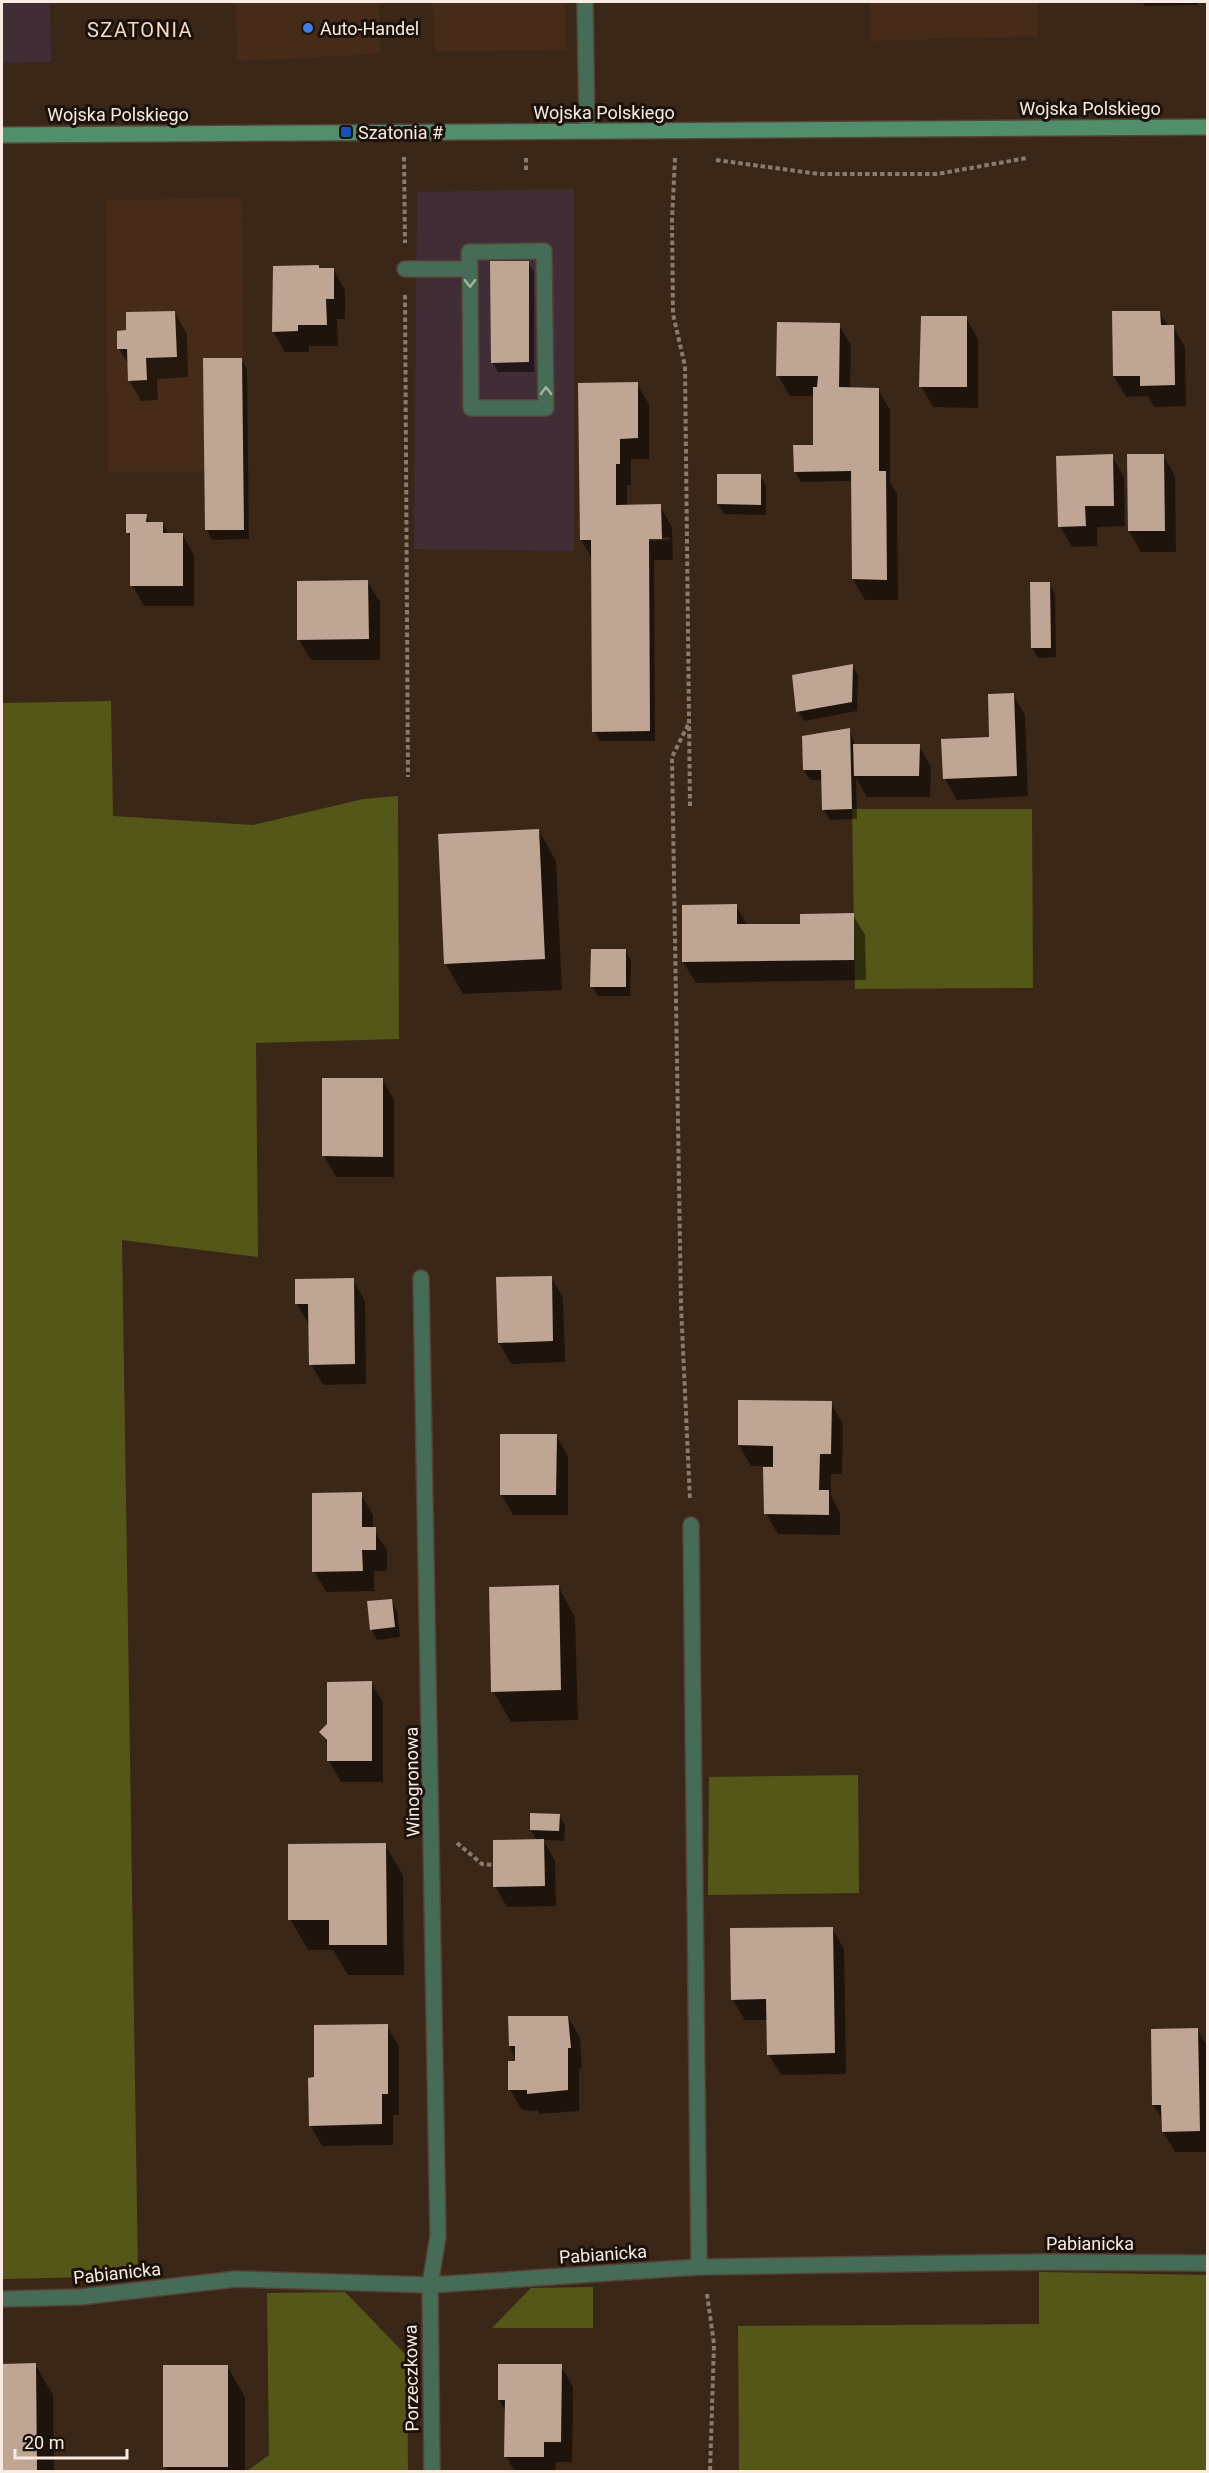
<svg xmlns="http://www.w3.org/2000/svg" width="1209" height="2473" font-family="Roboto,sans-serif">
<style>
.commercial{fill:#402d36}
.built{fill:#462c18}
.green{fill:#555718}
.shadow{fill:#0007;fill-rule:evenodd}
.building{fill:#bfa593}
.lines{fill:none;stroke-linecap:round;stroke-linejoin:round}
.service-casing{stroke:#564234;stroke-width:18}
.minor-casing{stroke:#564234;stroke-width:18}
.secondary-casing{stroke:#564234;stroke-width:18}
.path{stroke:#8b7a6d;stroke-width:4;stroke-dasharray:4.5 3;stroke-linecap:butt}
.service{stroke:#466b56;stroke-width:15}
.minor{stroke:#466b56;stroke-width:15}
.secondary{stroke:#518e6c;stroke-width:15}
.oneway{stroke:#a8b1a2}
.shop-dot{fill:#3f7fe0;stroke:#1b120c;stroke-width:2}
.transit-dot{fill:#1a4fb4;stroke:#1b120c;stroke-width:2}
.labels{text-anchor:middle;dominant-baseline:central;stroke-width:6;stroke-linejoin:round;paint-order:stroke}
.poi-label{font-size:18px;fill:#f9ebe1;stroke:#1b120c;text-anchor:start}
.street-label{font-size:18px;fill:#f9ebe1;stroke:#1b120c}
.neighbourhood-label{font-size:20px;letter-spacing:1.5px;fill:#f5d9c6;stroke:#1b120c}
</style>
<rect width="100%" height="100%" fill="#3b2718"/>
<!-- commercial -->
<g class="commercial">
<path d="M2,2H50L51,62L2,63Z"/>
<path d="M574,189V551L414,549L417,192Z"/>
</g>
<!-- built -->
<g class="built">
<path d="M236,2H379L380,54L237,61Z"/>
<path d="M432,2H565L566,50L435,51Z"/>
<path d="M870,2H1038V36L871,41Z"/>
<path d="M242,198L244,471L108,472L106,200Z"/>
</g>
<!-- green -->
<g class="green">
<path d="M111,701L113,816L253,825L363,799L398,796L399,1039L256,1043L258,1257L122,1240L138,2276L2,2279V703Z"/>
<path d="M852,809H1032L1033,988L855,989Z"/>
<path d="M858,1775L859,1893L708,1895L709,1777Z"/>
<path d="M1039,2272L1207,2275V2471H739L738,2326L1039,2324Z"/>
<path d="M593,2287V2328H492L531,2288Z"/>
<path d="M345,2292L407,2356L408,2471H247L269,2455L267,2293Z"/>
</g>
<!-- shadow -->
<g class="shadow">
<path d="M1142,2H1198V5L1145,6Z"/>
<path d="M528,262L534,272V372H498L492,362Z"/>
<path d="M318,266L320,269H333L345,290V319H337L338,346H309V352H285L273,331Z"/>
<path d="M175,313L187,334L188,377L157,379L158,400L141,401L129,380V366L119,349L128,332Z"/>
<path d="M1113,313H1160L1168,326H1173L1185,347L1186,406L1154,407L1148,396L1126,397L1114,376Z"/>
<path d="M966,318L978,339V408L933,407L921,386Z"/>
<path d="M839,325L851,345L850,389H878L890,410V482L897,494L898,600H865L853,579V481L801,482L795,472L815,446V396H790L778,376Z"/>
<path d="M241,359L247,369L249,539L212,540L207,530Z"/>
<path d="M637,384L649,404V459H631V485H627V506H660L672,527L673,560H654L655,741H600L594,731L593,560L581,540ZM669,537V540L648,541V538Z"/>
<path d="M1163,455L1175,476L1176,552H1141L1129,531Z"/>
<path d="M1112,456L1124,477L1125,526L1097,527V546L1072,547L1060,526Z"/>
<path d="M760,476L766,486V515L724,514L718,504Z"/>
<path d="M146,516L150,523H162L169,534H182L194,555V606H144L132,585V540L128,533Z"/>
<path d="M367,581L380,602V660H311L299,640Z"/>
<path d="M1049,584L1055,594L1056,657L1038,658L1032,648Z"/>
<path d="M852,665L858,675L857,711L804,721L798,711Z"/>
<path d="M1013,694L1025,715L1028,796L957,800L945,779L991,738Z"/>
<path d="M850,730L855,746H919L931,767L930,797H867L856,778L857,819L830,820L824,810L823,780H810L804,770Z"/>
<path d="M539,831L556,861L562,990L463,994L445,963Z"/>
<path d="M736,906L748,926H802L853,915L865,935L866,980L696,983L683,962V907Z"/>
<path d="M625,950L631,960L630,996H598L592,986Z"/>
<path d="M382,1079L394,1100V1177H336L324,1156Z"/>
<path d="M551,1277L563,1298L565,1362L511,1364L499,1343Z"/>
<path d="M353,1280L365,1301L366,1384L323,1385L311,1364L309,1325L297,1304L296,1281Z"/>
<path d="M831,1403L843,1424L842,1474H831V1496L840,1513V1535L778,1534L766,1513L772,1466H751L739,1445Z"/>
<path d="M556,1435L568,1456V1515H513L501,1494Z"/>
<path d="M361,1494L373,1515V1529L387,1550V1571H374V1591L326,1592L314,1571Z"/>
<path d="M558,1586L575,1617L578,1720L511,1722L493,1691Z"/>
<path d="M391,1601L397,1611L400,1637L377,1640L371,1629Z"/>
<path d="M371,1682L383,1703V1782H341L329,1761V1746L321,1733Z"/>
<path d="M559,1815L565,1825L564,1841L543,1840L555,1861L556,1906L507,1907L495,1886L537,1841L531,1830Z"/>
<path d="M385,1845L403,1875L404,1975H348L333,1950H308L290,1919Z"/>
<path d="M832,1928L844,1949L846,2074L781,2075L769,2055L768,2020H745L733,2000Z"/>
<path d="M568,2017L580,2038L582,2069L579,2068V2111L540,2114L538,2111L522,2110L510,2090L516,2063L510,2046Z"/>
<path d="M387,2026L399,2047V2115H393V2145L322,2146L310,2125L316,2079Z"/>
<path d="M1197,2029L1208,2048V2152H1175L1163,2132V2121L1153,2104Z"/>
<path d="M35,2364L53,2395L54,2472H2V2365Z"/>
<path d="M227,2366L245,2397V2472H168L165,2467Z"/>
<path d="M561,2366L573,2387L572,2462H556L555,2472H515L506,2456V2412L499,2400Z"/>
</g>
<!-- building -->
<g class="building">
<path d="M490,261H529V362L491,363Z"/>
<path d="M319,265V268H334V299H326L327,325H298V331L272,332L273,266Z"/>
<path d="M175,311L177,357L146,358L147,380L128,381L127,349H117V331L126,330V312Z"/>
<path d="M1112,311H1160L1161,325H1174L1175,385L1140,386V376H1113Z"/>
<path d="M921,316H967V387H919Z"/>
<path d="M777,322L840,323L839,387L879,388V471H886L887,580L852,579L851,471L794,472L793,445H813V387H817L818,376H776Z"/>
<path d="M203,358H242L244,530H205Z"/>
<path d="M638,382V438L620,439V464H616V505L661,504L662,539H649L650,731L592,732L591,540H580L578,383Z"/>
<path d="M1113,454L1114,506H1085L1086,526L1058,527L1056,456Z"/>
<path d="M1127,454H1164L1165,531H1128Z"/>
<path d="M717,474H761V505L717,504Z"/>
<path d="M126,514H147L146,522H163V533H183V586H130V533H126Z"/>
<path d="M368,580L369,639L297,640V581Z"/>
<path d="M1030,582H1050L1051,648H1031Z"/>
<path d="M853,664L852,702L796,712L792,675Z"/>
<path d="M1014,693L1017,776L943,779L941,739L989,737L988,694Z"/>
<path d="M850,728L852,809L822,810L821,770H803L802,736Z"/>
<path d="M853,744H920L919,776H854Z"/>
<path d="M539,829L545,959L444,964L438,834Z"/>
<path d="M737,904V924H800V914L854,913V960L682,962V905Z"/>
<path d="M591,949H626V987H590Z"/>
<path d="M322,1078H383V1157L322,1156Z"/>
<path d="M552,1276L553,1341L498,1343L496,1277Z"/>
<path d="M354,1278L355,1364L309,1365L308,1304H295V1279Z"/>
<path d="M738,1400L832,1401L831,1454H820L819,1490H829V1515L764,1514L763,1467H773V1446L738,1445Z"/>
<path d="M500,1434H557L556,1495H500Z"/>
<path d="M362,1492V1527H376V1550H362L363,1571L312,1572V1493Z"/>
<path d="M559,1585L561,1690L491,1692L489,1587Z"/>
<path d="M392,1599L395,1627L370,1630L367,1601Z"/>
<path d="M372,1681V1761H327V1740L319,1732L327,1724V1682Z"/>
<path d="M530,1813L560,1814L559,1831L530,1830Z"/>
<path d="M544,1839L545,1886L493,1887V1840Z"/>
<path d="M386,1843L387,1945H329V1920H288V1844Z"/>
<path d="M833,1927L835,2053L767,2055L766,1999L731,2000L730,1928Z"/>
<path d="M508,2016H568L571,2048H568V2090L527,2094V2090H508V2061H515V2046H509Z"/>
<path d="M388,2024V2094H382V2124L309,2126L308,2078L314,2077V2025Z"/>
<path d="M1198,2028L1200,2131L1162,2132L1161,2105H1152L1151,2029Z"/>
<path d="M36,2363L37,2470L2,2471V2364Z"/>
<path d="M498,2364H562L561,2442H544V2457H504L505,2400H498Z"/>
<rect x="163" y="2365" width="65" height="102"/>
</g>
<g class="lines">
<defs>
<path id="service" d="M405,269H470L471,408H546L544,251L469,252L470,269"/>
<g id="minor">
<path d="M585,2L587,131"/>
<path d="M421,1278L438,2236L430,2285L432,2472"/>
<path d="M691,1525L699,2267"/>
<path d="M2,2299L80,2297L236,2279L430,2285L699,2267L1043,2262L1208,2263"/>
</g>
<path id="secondary" d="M2,135L1208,127"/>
</defs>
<!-- service casing -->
<use href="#service" class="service-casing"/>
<!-- minor casing -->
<use href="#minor" class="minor-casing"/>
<!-- secondary casing -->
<use href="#secondary" class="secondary-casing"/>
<!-- path -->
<g class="path">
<path d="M404,157L405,243"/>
<path d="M526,158V172"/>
<path d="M675,158L672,220L673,314L685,366L690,806"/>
<path d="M716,160L819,174H937L1027,158"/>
<path d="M405,295L408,777"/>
<path d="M688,725L672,757L681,1306L690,1500"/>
<path d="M457,1843L482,1864L493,1865"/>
<path d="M707,2294L714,2344L710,2472"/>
</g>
<!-- service -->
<use href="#service" class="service"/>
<!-- minor -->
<use href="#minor" class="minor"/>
<!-- secondary -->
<use href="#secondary" class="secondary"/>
</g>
<!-- one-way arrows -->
<defs><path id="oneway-chevron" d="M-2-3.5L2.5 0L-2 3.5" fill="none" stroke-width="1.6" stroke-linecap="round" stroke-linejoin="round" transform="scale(1.5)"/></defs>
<g class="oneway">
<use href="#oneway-chevron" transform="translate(470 283) rotate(89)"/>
<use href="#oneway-chevron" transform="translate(546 391) rotate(-91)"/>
</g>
<!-- markers -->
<circle class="shop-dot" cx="308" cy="28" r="6"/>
<rect class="transit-dot" x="340" y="126" width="12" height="12" rx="3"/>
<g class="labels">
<!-- poi labels -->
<g class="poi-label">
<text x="320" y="28">Auto-Handel</text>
<text x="358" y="132">Szatonia #</text>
</g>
<!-- street labels -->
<g class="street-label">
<text x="1090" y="108">Wojska Polskiego</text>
<text x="604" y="112">Wojska Polskiego</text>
<text x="118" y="114">Wojska Polskiego</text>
<text transform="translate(412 1782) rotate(-91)">Winogronowa</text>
<text x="1090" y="2243">Pabianicka</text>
<text transform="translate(603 2254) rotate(-4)">Pabianicka</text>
<text transform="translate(117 2273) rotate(-6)">Pabianicka</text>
<text transform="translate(411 2378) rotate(-91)">Porzeczkowa</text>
</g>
<!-- neighbourhood labels -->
<g class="neighbourhood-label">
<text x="140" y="30">SZATONIA</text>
</g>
</g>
<!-- border -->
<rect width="1209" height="2473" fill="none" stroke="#f9ebe1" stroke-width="6"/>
<!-- scale -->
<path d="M15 2449v9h112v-9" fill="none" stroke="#f9ebe1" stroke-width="3"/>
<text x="24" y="2449" font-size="18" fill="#f9ebe1" stroke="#1b120c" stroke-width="4.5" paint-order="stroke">20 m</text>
</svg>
